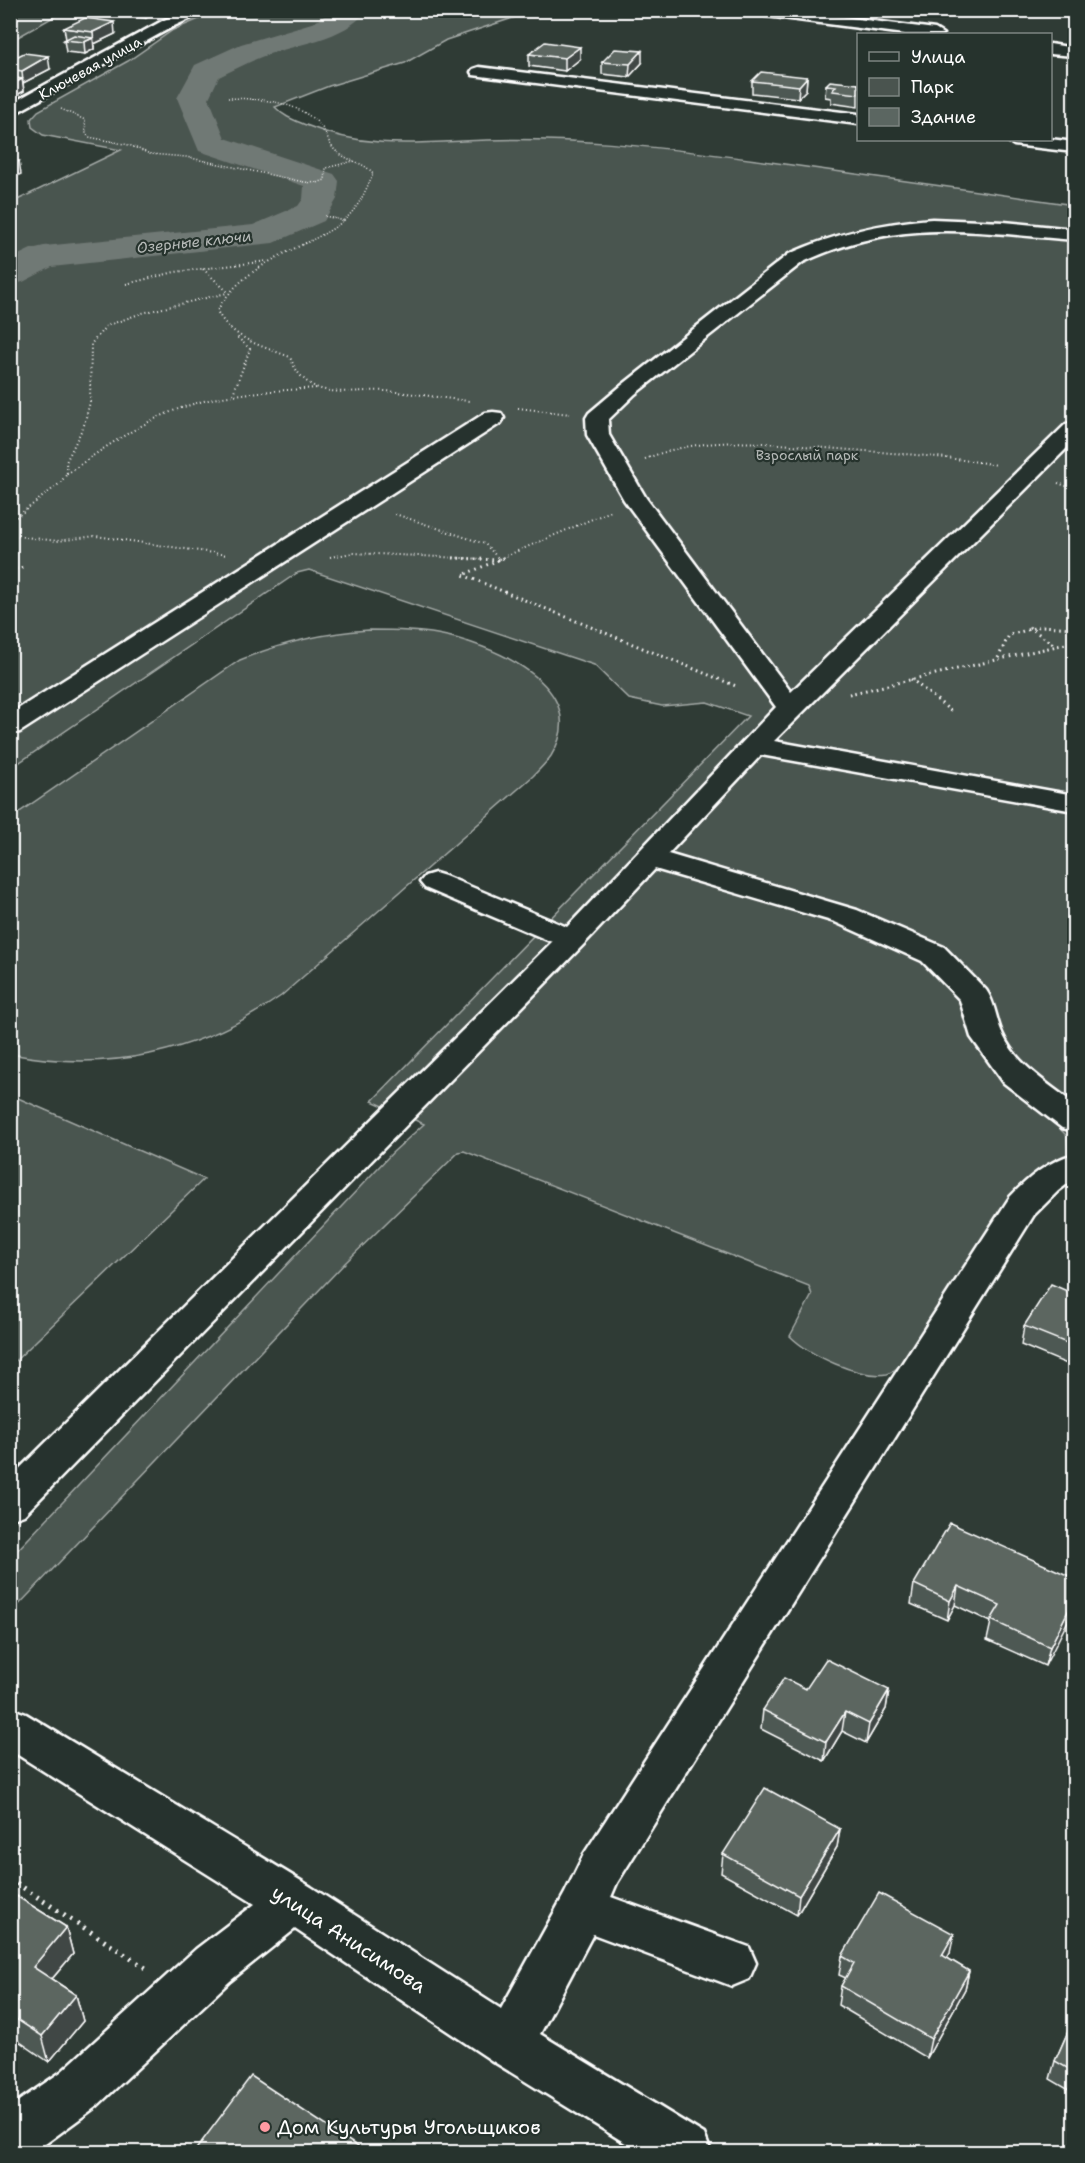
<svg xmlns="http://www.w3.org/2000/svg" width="1085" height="2163" font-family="'Shantell Sans',sans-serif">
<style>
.green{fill:#4a544f;stroke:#a4aaa7;stroke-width:1.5}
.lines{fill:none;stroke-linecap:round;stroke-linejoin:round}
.river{fill:#707975;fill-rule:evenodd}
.minor-casing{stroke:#fff;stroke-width:5}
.path-far3{stroke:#fff;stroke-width:1.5;stroke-dasharray:1 2;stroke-linecap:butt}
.path-far2{stroke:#fff;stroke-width:2;stroke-dasharray:1 3;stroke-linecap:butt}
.path-far1{stroke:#fff;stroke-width:3;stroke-dasharray:1.5 4;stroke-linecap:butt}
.path{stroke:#fff;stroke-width:5;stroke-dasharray:2 6;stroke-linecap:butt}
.minor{fill:#26332d;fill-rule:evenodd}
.wall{fill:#4e5853;stroke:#fff;stroke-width:1.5}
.shaded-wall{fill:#404744;stroke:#fff;stroke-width:1.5}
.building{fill:#5b6661;stroke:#fff;stroke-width:1.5}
.poi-dot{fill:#ff9aa2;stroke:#26332d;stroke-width:2}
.labels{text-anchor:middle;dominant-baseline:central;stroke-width:4.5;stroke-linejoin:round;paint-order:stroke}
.far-street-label{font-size:14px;fill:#fff;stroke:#26332d}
.far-park-label{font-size:14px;fill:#b7bbb9;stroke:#26332d}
.far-water-label{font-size:15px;font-style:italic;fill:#b8bcba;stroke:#26332d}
.near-street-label{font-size:20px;fill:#fff;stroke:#26332d}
.near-poi-label{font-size:20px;fill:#fff;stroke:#26332d;text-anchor:start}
</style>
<rect width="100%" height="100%" fill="#2f3b35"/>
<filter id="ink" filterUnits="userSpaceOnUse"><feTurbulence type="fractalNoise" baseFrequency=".0167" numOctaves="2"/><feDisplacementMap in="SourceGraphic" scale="12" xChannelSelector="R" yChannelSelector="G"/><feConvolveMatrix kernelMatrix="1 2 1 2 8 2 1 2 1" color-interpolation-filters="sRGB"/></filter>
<g filter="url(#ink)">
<!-- green -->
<g class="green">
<path d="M11,10H64V11L11,41Z"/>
<path d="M218,11H520L519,16L446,40L405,63L329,86L275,107C284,117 294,120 306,125C359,147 406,144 462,141C560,135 659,147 756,160C862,174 968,190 1074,205V1111L1061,1130L1067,1136L1068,1154L1057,1171L947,1296L899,1367C895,1369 891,1373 887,1374C860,1379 809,1355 790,1336L812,1295L809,1286L464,1151L459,1152L345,1263L11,1613V1557L392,1153L424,1124L372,1101L748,716L707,702L662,706L629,699L594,665L309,570L297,573L11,768V203L121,150L43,135L32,127L31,119L38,111L128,61L173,30Z"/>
<path d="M369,630C392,630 415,630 437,634C489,643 595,686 551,756C546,763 539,770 533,776L281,996C200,1053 108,1073 11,1054V818L240,660C283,642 323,633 369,630Z"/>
<path d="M11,1095L204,1179L11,1365Z"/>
</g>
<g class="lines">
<!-- river -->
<path class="river" d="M333,10H367C346,40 293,44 261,57C247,63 233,70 219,77L209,98L225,138L334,174L339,181L337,199L324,221L273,243L52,267L23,282L10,285V259L31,249L44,246L253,225L298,206L303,199L304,186L199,151L177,98L195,65L241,44L315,22Z"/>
<defs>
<g id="minor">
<path d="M188,10H209L174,26L10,116V104L164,20Z"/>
<path d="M745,10H789L935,29L943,34H905L752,14Z"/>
<path d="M1050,44L1074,48V56L1050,54Z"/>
<path d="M479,67L858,114V124L473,75L471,72L473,69Z"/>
<path d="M1050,139L1074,142V152L1014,145L1006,140Z"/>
<path d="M932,219L1004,222L1074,229V240C972,232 901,217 803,262L635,394L608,420L609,435L646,498L791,692L1066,424L1074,423V441L774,741L1074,795V811L761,755L668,854L857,910L944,947L986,990C995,1003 996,1019 1002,1033C1015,1064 1049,1084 1074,1104V1131L1062,1128L1004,1083L971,1037L960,1000L922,961L835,922L655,869L583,945L24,1515L10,1520V1478L552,942L425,888L420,882L425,876L435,873L445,876L567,927L776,707L624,500L587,435L586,418L589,413L621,386L789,254C836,233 881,223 932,219Z"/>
<path d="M493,412L501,413L504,418L501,423L20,732L10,734V714L485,413Z"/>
<path d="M1074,1154V1179L1058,1191L1034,1215L617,1883L611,1897L749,1947L756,1963L749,1979L732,1986L593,1934L540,2034L704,2134L711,2152H640L491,2060L295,1929L230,1981L97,2106L37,2150L31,2152H10V2107L61,2072L196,1949L255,1904L10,1750V1708L26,1714L311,1887L501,2009L565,1893L584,1854L1010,1197C1029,1177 1047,1162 1074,1154Z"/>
</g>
</defs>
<!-- minor casing -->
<use href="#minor" class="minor-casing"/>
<!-- path-far3 -->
<g class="path-far3">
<path d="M228,98C260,99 296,100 320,125C327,133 328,145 337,152C348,161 363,162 373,173C356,217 343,225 302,245"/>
<path d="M61,109L85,120L86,134L89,137L129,145L150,154L186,157L304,182L317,183L325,180L326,168L354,161"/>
<path d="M325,216L344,221"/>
</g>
<!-- path-far2 -->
<g class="path-far2">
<path d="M306,243C270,260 237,276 217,311C232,339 262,346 290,357C308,404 347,389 385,391C413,393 441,398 469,401"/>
<path d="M203,269L228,292"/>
<path d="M126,284L175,272L268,261"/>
<path d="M233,394L250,349L236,336"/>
<path d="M518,408L570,414"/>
<path d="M645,459C707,433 773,444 838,449C891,453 944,456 997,465"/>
<path d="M67,474C105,447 145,419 190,405C231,392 275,391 317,388"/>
<path d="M1058,483L1074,489"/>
<path d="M395,514L485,544L499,559"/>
<path d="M10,522L59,484L67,474L66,462L84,425L90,402L91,344L106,326L142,313L227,293"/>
<path d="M10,535L57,541L96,536L227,555"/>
<path d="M330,557L353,553L485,559"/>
<path d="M499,559L611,511"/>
</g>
<!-- path-far1 -->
<g class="path-far1">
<path d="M453,558L500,560L498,558"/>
<path d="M503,558L463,575L736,686"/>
<path d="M10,570L25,567"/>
<path d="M1029,627L1056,646"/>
<path d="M998,658L1009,635L1041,626L1074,628"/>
<path d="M911,679L952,712"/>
<path d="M849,694L1074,642"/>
</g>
<!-- path -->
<path class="path" d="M10,1879L147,1969"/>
<!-- minor -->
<use href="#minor" class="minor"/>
</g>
<!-- wall -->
<g class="wall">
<path d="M118,10H161L146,18L119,15Z"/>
<path d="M64,28L115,34L94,44V49L85,54L66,52L64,40L66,39Z"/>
<path d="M529,54L580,59L565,71L529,66Z"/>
<path d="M10,60L50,69L23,83L24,91L15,96H10Z"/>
<path d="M602,62L642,63L629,77L602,74Z"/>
<path d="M807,77L806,90L798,98L752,93V81Z"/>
<path d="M858,84V107L831,103V98L825,97L826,85Z"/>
<path d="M1074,117V135H1069L1071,122Z"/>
<path d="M1074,1294V1367L1021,1345L1024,1326Z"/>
<path d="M1074,1578L1045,1666L987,1640L991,1622L955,1605L947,1620L911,1604L914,1584Z"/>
<path d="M806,1689L889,1690L886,1709L866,1743L842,1731L824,1761L761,1729L763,1710Z"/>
<path d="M840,1829L837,1847L797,1915L721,1873L723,1854Z"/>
<path d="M10,1892L66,1927L73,1954L52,1979L76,1995L83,2021L49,2062L17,2040L10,2048Z"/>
<path d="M950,1953L947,1958L969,1971L965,1989L927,2058L838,2005L841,1986L846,1978L839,1975L842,1956Z"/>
<path d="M1074,2018V2093L1050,2079L1055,2061Z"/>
</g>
<!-- shaded-wall -->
<g class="shaded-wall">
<path d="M145,10H161L146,18Z"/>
<path d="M114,22L115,34L94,44L93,32Z"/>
<path d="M93,38L94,49L85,54L84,42Z"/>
<path d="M580,47V59L565,71V58Z"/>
<path d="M642,51V63L629,77L630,64Z"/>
<path d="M48,56L50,69L23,83L22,71Z"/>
<path d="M807,77L806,90L798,98L799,86Z"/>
<path d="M22,79L24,91L15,96L13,84Z"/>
<path d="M19,161L21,174L10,179V165Z"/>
<path d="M958,1586L955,1605L947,1620L950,1601Z"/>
<path d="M1074,1599V1609L1045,1666L1050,1647Z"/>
<path d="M889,1690L886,1709L866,1743L869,1724Z"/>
<path d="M845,1712L842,1731L824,1761L826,1742Z"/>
<path d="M840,1829L837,1847L797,1915L799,1896Z"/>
<path d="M66,1927L73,1954L40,1993L33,1967Z"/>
<path d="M954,1934L950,1953L938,1974L942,1955Z"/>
<path d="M969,1971L965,1989L927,2058L931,2039Z"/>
<path d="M76,1995L83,2021L49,2062L42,2036Z"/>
<path d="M10,2019L17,2040L10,2048Z"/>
</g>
<!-- building -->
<g class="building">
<path d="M85,18L114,22L93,32L64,28Z"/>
<path d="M74,35L93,38L84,42L64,40Z"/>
<path d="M545,42L580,47L565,58L529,54Z"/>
<path d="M615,49L642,51L630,64L602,62Z"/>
<path d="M24,53L48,56L22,71L10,69V60Z"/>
<path d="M761,72L807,77L799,86L752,81Z"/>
<path d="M10,77L22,79L13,84L10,83Z"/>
<path d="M830,81L858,84V94L832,91L836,86L826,85Z"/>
<path d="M10,159L19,161L10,165Z"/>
<path d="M1051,1284L1074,1294V1346L1024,1326Z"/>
<path d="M950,1523L1074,1578V1599L1050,1647L991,1620L1000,1605L958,1586L950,1601L914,1584Z"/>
<path d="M826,1659L889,1690L869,1724L845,1712L826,1742L763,1710L784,1678L806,1689Z"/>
<path d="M765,1788L840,1829L799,1896L723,1854Z"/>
<path d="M10,1892L66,1927L33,1967L76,1995L42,2036L10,2015Z"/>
<path d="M879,1893L954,1934L942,1955L969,1971L931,2039L841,1986L854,1963L842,1956Z"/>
<path d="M1074,2018V2072L1055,2061Z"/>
<path d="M251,2076L366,2152H194Z"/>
</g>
</g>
<!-- markers -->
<circle class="poi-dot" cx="265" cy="2127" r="6"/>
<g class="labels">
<!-- far-street labels -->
<g class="far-street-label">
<text transform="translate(90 68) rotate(-29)">Ключевая улица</text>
</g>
<!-- far-park labels -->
<g class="far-park-label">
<text x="807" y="455">Взрослый парк</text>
</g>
<!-- far-water labels -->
<g class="far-water-label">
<text transform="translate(194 242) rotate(-6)">Озерные ключи</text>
</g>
<!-- near-street labels -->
<g class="near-street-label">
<text transform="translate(349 1939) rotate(33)">улица Анисимова</text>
</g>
<!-- near-poi labels -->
<g class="near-poi-label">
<text x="277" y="2127">Дом Культуры Угольщиков</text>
</g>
</g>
<!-- margin -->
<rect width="1085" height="2163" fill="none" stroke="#26332d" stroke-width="36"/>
<rect x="18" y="18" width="1049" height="2127" fill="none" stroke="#fff" stroke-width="2" filter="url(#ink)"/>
<!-- legend -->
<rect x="857" y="33" width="195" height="108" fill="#26332d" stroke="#7d8581" stroke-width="1.5"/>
<rect x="869" y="52" width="30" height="9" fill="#26332d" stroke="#7d8581" stroke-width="1.5"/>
<text x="911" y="63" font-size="18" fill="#ffffff">Улица</text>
<rect x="869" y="78" width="30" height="18" fill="#4a544f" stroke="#7d8581" stroke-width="1.5"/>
<text x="911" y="93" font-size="18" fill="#ffffff">Парк</text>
<rect x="869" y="108" width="30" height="18" fill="#5b6661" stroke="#7d8581" stroke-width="1.5"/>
<text x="911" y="123" font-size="18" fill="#ffffff">Здание</text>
</svg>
